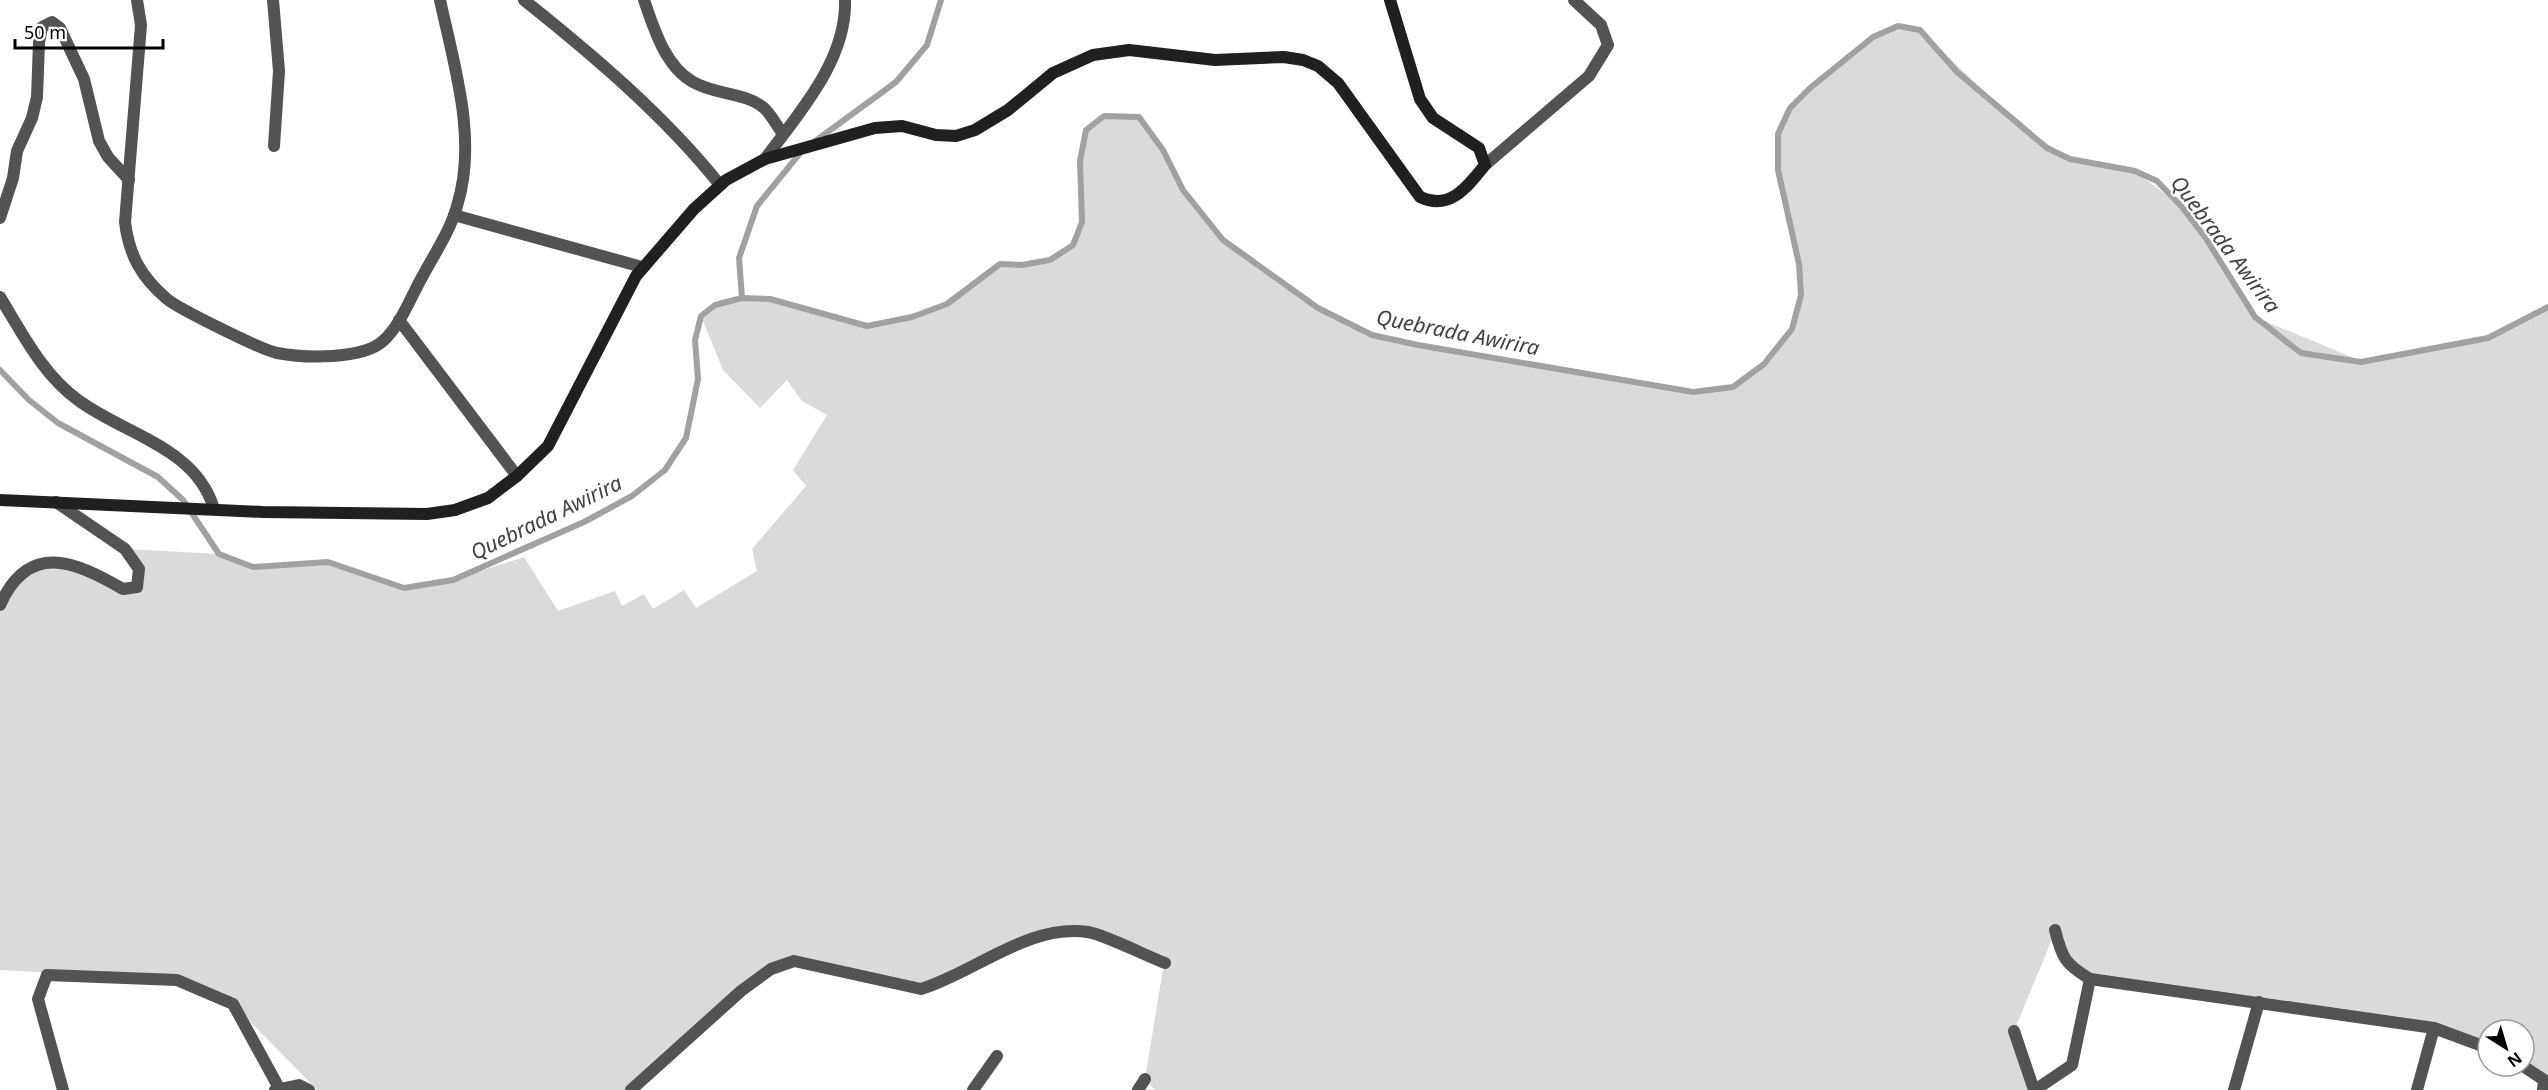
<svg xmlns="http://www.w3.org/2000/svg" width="2548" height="1090" font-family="'Noto Sans',sans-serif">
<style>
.green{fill:#dadada}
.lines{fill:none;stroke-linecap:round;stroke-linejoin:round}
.stream{stroke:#a1a1a1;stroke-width:6}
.street{stroke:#535353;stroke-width:12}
.secondary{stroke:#202020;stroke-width:12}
.labels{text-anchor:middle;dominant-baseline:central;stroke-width:4.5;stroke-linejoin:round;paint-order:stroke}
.water-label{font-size:21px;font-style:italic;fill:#424242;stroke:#fff}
</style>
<rect width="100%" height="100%" fill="#fff"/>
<!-- green -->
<path class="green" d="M1898,26L1920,30L2023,128L2070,159L2135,171L2182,207L2205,237L2255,317L2361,361L2488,338L2548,307V1081L2524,1066V1030H2488V1048L2434,1028L2090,979L2069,966L2055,932L2014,1031L2034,1090H1155L1145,1079L1164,963L1089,932L1060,933L921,989L794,961L771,969L631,1090H317L233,1004L177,980L0,970V605L27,569L55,562L123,589L137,587L139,569L125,549L219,554L253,567L328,562L404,588L453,580L524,557L558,611L615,591L622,606L644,594L653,609L684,590L696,608L757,571L752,549L806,486L793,470L827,415L802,401L787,380L760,408L723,370L701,316L715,305L742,298L770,299L867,326L912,317L947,304L1000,264L1022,265L1050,260L1073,245L1082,222L1080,161L1086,130L1104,116L1139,117L1163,150L1183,190L1223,240L1318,308L1372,335L1418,345L1693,392L1733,387L1764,364L1792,329L1801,295L1799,264L1778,170V134L1790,108L1810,88L1873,37Z"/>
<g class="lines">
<!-- stream -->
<g class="stream">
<path d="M814,142L896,82L927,45L941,0"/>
<path d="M742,298L739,258L757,206L801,152"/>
<path d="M0,370L29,400L58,423L158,477L183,500L219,554L253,567L328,562L404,588L453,580L584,522L632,496L665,470L686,438L698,379L695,340L701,316L715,305L742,298L770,299L867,326L912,317L947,304L1000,264L1022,265L1050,260L1073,245L1082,222L1080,161L1086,130L1104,116L1139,117L1163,150L1183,190L1223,240L1318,308L1372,335L1418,345L1693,392L1733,387L1764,364L1792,329L1801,295L1799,264L1778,170V134L1790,108L1810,88L1873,37L1898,26L1920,30L1957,72L2047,148L2070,159L2135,171L2157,181L2182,207L2205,237L2255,317L2301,353L2361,362L2488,338L2548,307"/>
</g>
<!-- street -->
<g class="street">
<path d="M137,0L141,25L125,222C129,255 141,277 167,299C179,309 262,350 277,353C304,358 362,360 383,341C400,326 410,299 421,279C433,256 450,232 457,206C478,140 454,65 440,0"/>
<path d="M273,0L279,71L274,146"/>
<path d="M524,0C593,55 665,116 720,185"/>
<path d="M644,0C654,29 665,66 693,82C715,95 745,92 764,108C771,114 777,126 783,134"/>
<path d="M765,159C799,113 847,60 845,0"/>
<path d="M1485,165L1589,76L1608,45L1601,25L1574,0"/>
<path d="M454,215L642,267"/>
<path d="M0,218L13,178L17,151L32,118L37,97L39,43L42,27L52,22L60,28L84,79L99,141L108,157L129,180"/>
<path d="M0,297C22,333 43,375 78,400C125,435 196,447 214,509"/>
<path d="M399,320L517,476"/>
<path d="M0,605C29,540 76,562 123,589L137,587L139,569L125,549L56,502"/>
<path d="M2055,930C2062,958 2065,964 2090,979L2434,1028L2488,1048"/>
<path d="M2014,1031L2034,1090"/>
<path d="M2523,1066L2544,1080L2543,1090"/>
<path d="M63,1090L38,999L47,975L177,980L233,1004L279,1088"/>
<path d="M275,1090L299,1085L309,1090"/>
<path d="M631,1090L741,991L771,969L794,961L921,989C974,973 1029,923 1088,932C1108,936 1144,955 1165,963"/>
<path d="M973,1090L997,1056"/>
<path d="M1138,1090L1145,1079"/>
<path d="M2035,1090L2072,1065L2090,979"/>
<path d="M2234,1090L2259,1002"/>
<path d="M2417,1090L2434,1028"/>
</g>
<!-- secondary -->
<path class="secondary" d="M0,500L263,512L427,514L455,510L488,498L517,476L548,446L636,276L694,209L726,180L765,159L875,128L902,126L936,135L956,136L975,130L1008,110L1053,73L1093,55L1129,50L1215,60L1284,57L1303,60L1318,66L1338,83L1420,197C1450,211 1467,187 1485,165L1479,148L1433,118L1420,99L1390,0"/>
</g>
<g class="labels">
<!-- water labels -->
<g class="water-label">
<text transform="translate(2226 244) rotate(53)">Quebrada Awirira</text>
<text transform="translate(1458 332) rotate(11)">Quebrada Awirira</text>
<text transform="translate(546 517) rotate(-26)">Quebrada Awirira</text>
</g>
</g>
<!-- north arrow -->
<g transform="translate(2506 1048) rotate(143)"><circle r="28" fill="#ffffff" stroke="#999999" stroke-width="1.5"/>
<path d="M0-4.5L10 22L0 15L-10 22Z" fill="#000000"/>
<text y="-9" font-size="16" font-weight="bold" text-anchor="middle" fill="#000000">N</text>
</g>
<!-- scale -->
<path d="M15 39v9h148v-9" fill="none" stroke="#000000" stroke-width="3"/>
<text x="24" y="39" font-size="18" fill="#000000" stroke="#ffffff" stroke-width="4.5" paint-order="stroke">50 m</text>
</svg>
